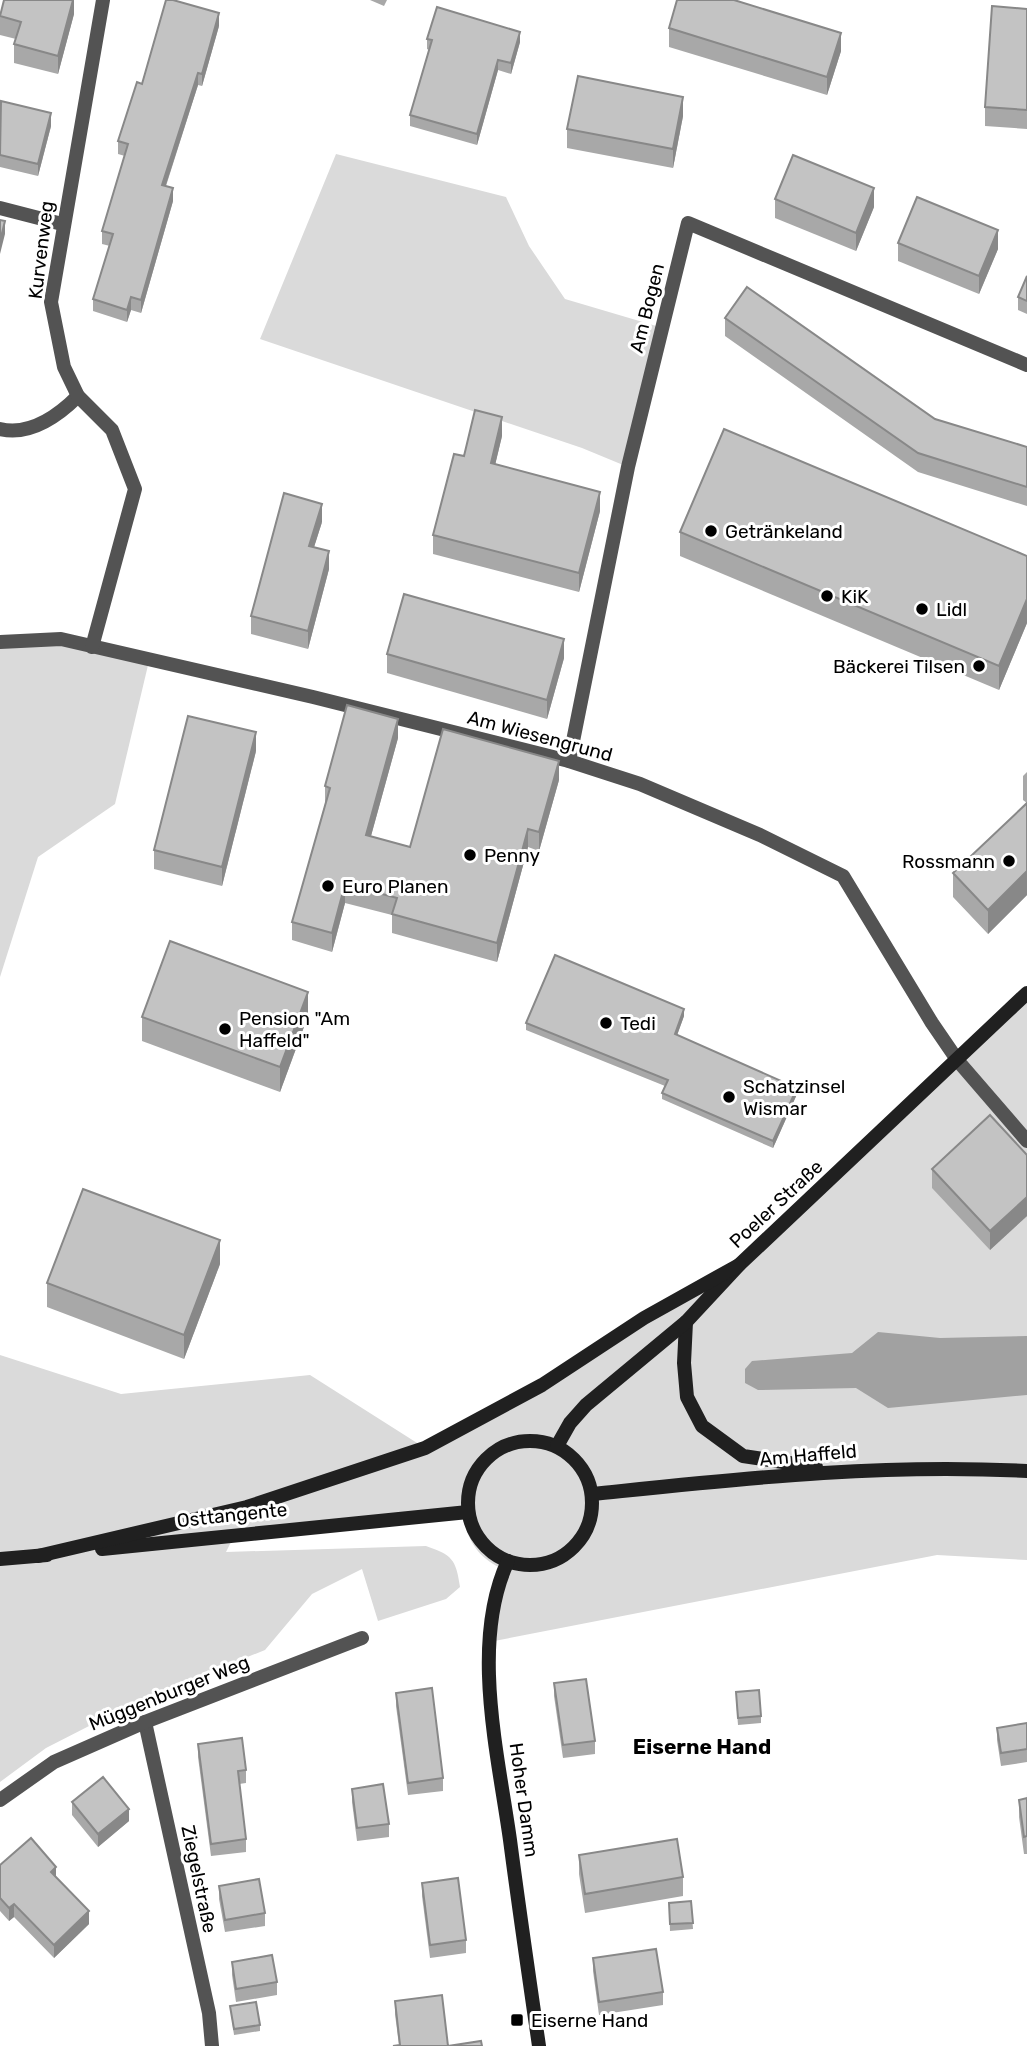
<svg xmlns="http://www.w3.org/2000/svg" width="1027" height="2046" font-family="Rubik,sans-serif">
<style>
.green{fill:#dadada}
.water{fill:#a1a1a1}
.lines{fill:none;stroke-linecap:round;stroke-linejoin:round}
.street{stroke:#535353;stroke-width:14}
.secondary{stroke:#202020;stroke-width:14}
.wall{fill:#a8a8a8}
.shaded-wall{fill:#888}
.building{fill:#c3c3c3;stroke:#888;stroke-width:2}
.poi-dot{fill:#000;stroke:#fff;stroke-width:2.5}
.labels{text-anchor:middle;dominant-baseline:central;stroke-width:6;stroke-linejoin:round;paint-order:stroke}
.street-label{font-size:19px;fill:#000;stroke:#fff}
.poi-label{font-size:19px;fill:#000;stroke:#fff;text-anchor:start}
.neighbourhood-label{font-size:21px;font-weight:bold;fill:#000;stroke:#fff}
</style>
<rect width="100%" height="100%" fill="#fff"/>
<!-- green -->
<g class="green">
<path d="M336,154L506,197L529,246L565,299L663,328L628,467L582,448L260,339Z"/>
<path d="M61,639L149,661L115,804L38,857L0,977V642Z"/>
<path d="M1027,993V1560L937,1555L489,1642L505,1570C477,1558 468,1541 462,1513L235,1534L226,1552L426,1546C452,1555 456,1559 460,1587L446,1599L378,1621L362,1569L312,1594L265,1650L138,1701L46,1748L0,1782V1355L121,1394L310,1375L425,1448L739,1265Z"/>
</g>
<!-- water -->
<path class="water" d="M878,1332L940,1338L1027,1336V1395L888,1408L856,1388L758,1390L745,1383V1369L752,1361L852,1353Z"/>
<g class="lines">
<!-- street -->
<g class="street">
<path d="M0,208L62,224"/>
<path d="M0,429C30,436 58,416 78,396"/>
<path d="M0,642L61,639L313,697L569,761L640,784L760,835L843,876L932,1023L958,1061L1027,1141"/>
<path d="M92,647L135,489L112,430L78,396L64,367L51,302L103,0"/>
<path d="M569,761L628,467L688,223L1027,365"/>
<path d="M145,1722L209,2013L212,2046"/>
<path d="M0,1800L54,1762L145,1722L362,1638"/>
</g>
<!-- secondary -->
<g class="secondary">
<path d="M686,1322L684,1363L687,1397L702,1426L743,1456L816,1467"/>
<circle cx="530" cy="1503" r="62"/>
<path d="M557,1446L570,1423L586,1405L686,1322L739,1265L1027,993"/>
<path d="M592,1494C739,1479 878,1463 1027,1471"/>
<path d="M102,1549L468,1512"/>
<path d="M38,1556L247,1507L425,1448L542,1385L644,1318L739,1265"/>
<path d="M0,1559L47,1555"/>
<path d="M508,1561C470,1642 498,1754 510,1840C519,1909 529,1977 539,2046"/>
</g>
</g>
<!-- wall -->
<g class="wall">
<path d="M74,0V14L58,74L14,63V44L16,39L0,35V14Z"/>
<path d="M370,0H387L384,6Z"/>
<path d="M1027,9V129L985,126V107Z"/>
<path d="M219,26L202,86L198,85L166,186L173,201L141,313L131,310L127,322L93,311V299L110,246L102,244V231L125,156L118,154V141L142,84Z"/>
<path d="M669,28L841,51L827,95L669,47Z"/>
<path d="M427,39L520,42L511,74L498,70L477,145L410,126V115L429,50L427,49Z"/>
<path d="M0,104L51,126L38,176L0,167Z"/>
<path d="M683,116L673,168L567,148V129Z"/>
<path d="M775,199L874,207L856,251L775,218Z"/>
<path d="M898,243L998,249L979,294L898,261Z"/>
<path d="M1027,276V314L1018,310V297Z"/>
<path d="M725,318L935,419L1027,447V506L918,472L725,336Z"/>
<path d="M502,436L495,465L600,511L579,592L433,554V535L464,456Z"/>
<path d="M322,522L314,547L329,569L308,649L251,634V616Z"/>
<path d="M680,532L1027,556V623L999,690L680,556Z"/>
<path d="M387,654L564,658L547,719L387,673Z"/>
<path d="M398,738L371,836L410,847L559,780L539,851L528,847L497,962L392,933V915L345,903L332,952L292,940V922L325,804V786Z"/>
<path d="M256,751L222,886L154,869V850Z"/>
<path d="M1027,772V895L988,934L953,897V873L1027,803L1023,800V776Z"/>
<path d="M308,1016L280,1092L142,1041V1017Z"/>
<path d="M684,1016L677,1035L797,1094L773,1148L662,1099V1093L665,1086L526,1030V1023Z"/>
<path d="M1027,1155V1216L990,1250L932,1188V1169Z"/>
<path d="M220,1264L184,1359L47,1307V1283Z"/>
<path d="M554,1683L595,1741V1754L563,1758L554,1696Z"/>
<path d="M396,1693L443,1778V1791L408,1795L396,1706Z"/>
<path d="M736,1698L761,1716V1723L738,1725Z"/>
<path d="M1027,1723V1762L1001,1766L997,1740V1728Z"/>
<path d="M198,1744L246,1770V1783L239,1784L246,1839V1852L211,1856L198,1757Z"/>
<path d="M352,1789L389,1824V1837L357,1841L352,1802Z"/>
<path d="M1026,1791L1027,1854H1024L1019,1817V1800L1026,1799Z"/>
<path d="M72,1802L129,1821L98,1847L72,1815Z"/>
<path d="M579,1855L683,1877V1896L585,1913L579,1874Z"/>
<path d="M0,1865L56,1878L89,1924L54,1958L14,1917L9,1921L0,1911Z"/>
<path d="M422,1883L466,1940V1953L430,1958L422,1896Z"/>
<path d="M219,1886L265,1913V1926L225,1932L219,1899Z"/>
<path d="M691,1901L693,1929L670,1931L669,1903Z"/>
<path d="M593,1958L663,1992V2005L599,2015L593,1971Z"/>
<path d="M232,1962L277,1982V1995L236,2002L232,1975Z"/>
<path d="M395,2001L448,2046L399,2045L395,2014Z"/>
<path d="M230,2006L260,2025V2031L234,2035Z"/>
</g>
<!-- shaded-wall -->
<g class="shaded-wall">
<path d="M73,0H74V14L58,74V56Z"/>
<path d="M219,13V26L202,86V74Z"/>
<path d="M520,32V42L511,74V63Z"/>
<path d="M841,33V51L827,95V77Z"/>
<path d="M498,60V70L477,145V134Z"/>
<path d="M198,73V85L162,197V185Z"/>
<path d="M683,97V116L673,168V149Z"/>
<path d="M51,113V126L38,176V164Z"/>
<path d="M173,188V201L141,313V300Z"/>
<path d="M874,188V207L856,251V233Z"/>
<path d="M5,221V234L0,254V241Z"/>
<path d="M998,230V249L979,294V276Z"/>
<path d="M131,297V310L127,322V310Z"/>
<path d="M502,417V436L491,482V463Z"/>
<path d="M600,492V511L579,592V573Z"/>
<path d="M322,504V522L309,563V546Z"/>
<path d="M329,551V569L308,649V631Z"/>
<path d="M1027,599V623L999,690V666Z"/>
<path d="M564,639V658L547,719V700Z"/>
<path d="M398,719V738L366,854V835Z"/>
<path d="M256,732V751L222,886V867Z"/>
<path d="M559,761V780L539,851V832Z"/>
<path d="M528,829V847L497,962V943Z"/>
<path d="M1027,871V895L988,934V910Z"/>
<path d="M345,884V903L332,952V933Z"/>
<path d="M308,992V1016L280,1092V1067Z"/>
<path d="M684,1009V1016L675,1041V1034Z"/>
<path d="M797,1088V1094L773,1148V1141Z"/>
<path d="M1027,1197V1216L990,1250V1231Z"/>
<path d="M220,1240V1264L184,1359V1335Z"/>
<path d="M129,1809V1821L98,1847V1834Z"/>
<path d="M56,1867V1880L51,1872Z"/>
<path d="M14,1904V1917L9,1921V1908Z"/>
<path d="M89,1911V1924L54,1958V1945Z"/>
</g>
<!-- building -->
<g class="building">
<path d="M4,0H73L58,56L14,44L21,22L0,16Z"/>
<path d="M166,0H173L219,13L202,74L198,73L162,185L173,188L141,300L131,297L127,310L93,299L113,234L102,231L128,144L118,141L137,82L142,84Z"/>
<path d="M677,0H734L841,33L827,77L669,28Z"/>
<path d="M992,6L1027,9V110L985,107Z"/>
<path d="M437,7L520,32L511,63L498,60L477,134L410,115L432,40L427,39Z"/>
<path d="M578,76L683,97L673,149L567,129Z"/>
<path d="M1,101L51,113L38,164L0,155Z"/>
<path d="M793,155L874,188L856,233L775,199Z"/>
<path d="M917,197L998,230L979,276L898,243Z"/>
<path d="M0,220L5,221L0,241Z"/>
<path d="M1027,276V301L1018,297Z"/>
<path d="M747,287L935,419L1027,447V487L918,453L725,318Z"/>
<path d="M475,410L502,417L491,463L600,492L579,573L433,535L454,454L464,456Z"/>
<path d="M724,429L1027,556V599L999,666L680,532Z"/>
<path d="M284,493L322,504L309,546L329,551L308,631L251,616Z"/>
<path d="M404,594L564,639L547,700L387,654Z"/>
<path d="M347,705L398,719L366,835L410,847L443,729L559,761L539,832L528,829L497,943L392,914L397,898L345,884L332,933L292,922L330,788L325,786Z"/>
<path d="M188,716L256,732L222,867L154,850Z"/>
<path d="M1027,803V871L988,910L953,873Z"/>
<path d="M170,941L308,992L280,1067L142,1017Z"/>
<path d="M555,955L684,1009L675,1034L797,1088L773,1141L662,1093L668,1080L526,1023Z"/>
<path d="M990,1115L1027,1155V1197L990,1231L932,1169Z"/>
<path d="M83,1189L220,1240L184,1335L47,1283Z"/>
<path d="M586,1679L595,1741L563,1745L554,1683Z"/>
<path d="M432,1688L443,1778L408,1783L396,1693Z"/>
<path d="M759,1690L761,1716L738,1718L736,1692Z"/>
<path d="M1027,1723V1749L1001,1753L997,1728Z"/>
<path d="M242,1738L246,1770L238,1771L246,1839L211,1844L198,1744Z"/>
<path d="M103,1777L129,1809L98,1834L72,1802Z"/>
<path d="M383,1784L389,1824L357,1828L352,1789Z"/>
<path d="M1027,1798V1836L1024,1837L1019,1800Z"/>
<path d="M31,1838L56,1867L51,1872L89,1911L54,1945L14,1904L9,1908L0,1898V1865Z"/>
<path d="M677,1839L683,1877L585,1894L579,1855Z"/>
<path d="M458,1878L466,1940L430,1945L422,1883Z"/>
<path d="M259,1879L265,1913L225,1920L219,1886Z"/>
<path d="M691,1901L693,1923L670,1924L669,1903Z"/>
<path d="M656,1949L663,1992L599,2002L593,1958Z"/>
<path d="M272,1955L277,1982L236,1989L232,1962Z"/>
<path d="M442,1995L448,2046L481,2041L482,2046H393L400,2045L395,2001Z"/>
<path d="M256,2002L260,2025L234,2029L230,2006Z"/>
</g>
<!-- markers -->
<g class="poi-dot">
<circle cx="711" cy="531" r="7"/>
<circle cx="827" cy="596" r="7"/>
<circle cx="922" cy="609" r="7"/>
<circle cx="979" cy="666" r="7"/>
<circle cx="470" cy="855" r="7"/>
<circle cx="1009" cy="861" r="7"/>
<circle cx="328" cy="886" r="7"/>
<circle cx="606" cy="1023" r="7"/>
<circle cx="225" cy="1029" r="7"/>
<circle cx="729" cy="1097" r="7"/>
<rect x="510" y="2013" width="14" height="14" rx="3.5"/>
</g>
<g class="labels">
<!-- street labels -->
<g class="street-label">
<text transform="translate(41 250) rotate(-83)">Kurvenweg</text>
<text transform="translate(647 308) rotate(-76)">Am Bogen</text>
<text transform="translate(540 736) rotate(15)">Am Wiesengrund</text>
<text transform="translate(776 1204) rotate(-43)">Poeler Straße</text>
<text transform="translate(808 1455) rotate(-5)">Am Haffeld</text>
<text transform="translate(232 1515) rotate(-6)">Osttangente</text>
<text transform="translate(169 1693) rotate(-22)">Müggenburger Weg</text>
<text transform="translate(524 1800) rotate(82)">Hoher Damm</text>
<text transform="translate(199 1879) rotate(78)">Ziegelstraße</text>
</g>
<!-- poi labels -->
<g class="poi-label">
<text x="725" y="531">Getränkeland</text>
<text x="841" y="596">KiK</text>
<text x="936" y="609">Lidl</text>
<text x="965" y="666" text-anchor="end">Bäckerei Tilsen</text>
<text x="484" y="855">Penny</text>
<text x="995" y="861" text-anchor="end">Rossmann</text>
<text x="342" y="886">Euro Planen</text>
<text x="239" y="1018">Pension "Am<tspan x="239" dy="22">Haffeld"</tspan></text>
<text x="620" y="1023">Tedi</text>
<text x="743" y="1086">Schatzinsel<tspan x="743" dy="22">Wismar</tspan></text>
<text x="531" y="2020">Eiserne Hand</text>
</g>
<!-- neighbourhood labels -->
<g class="neighbourhood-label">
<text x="702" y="1746">Eiserne Hand</text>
</g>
</g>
</svg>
